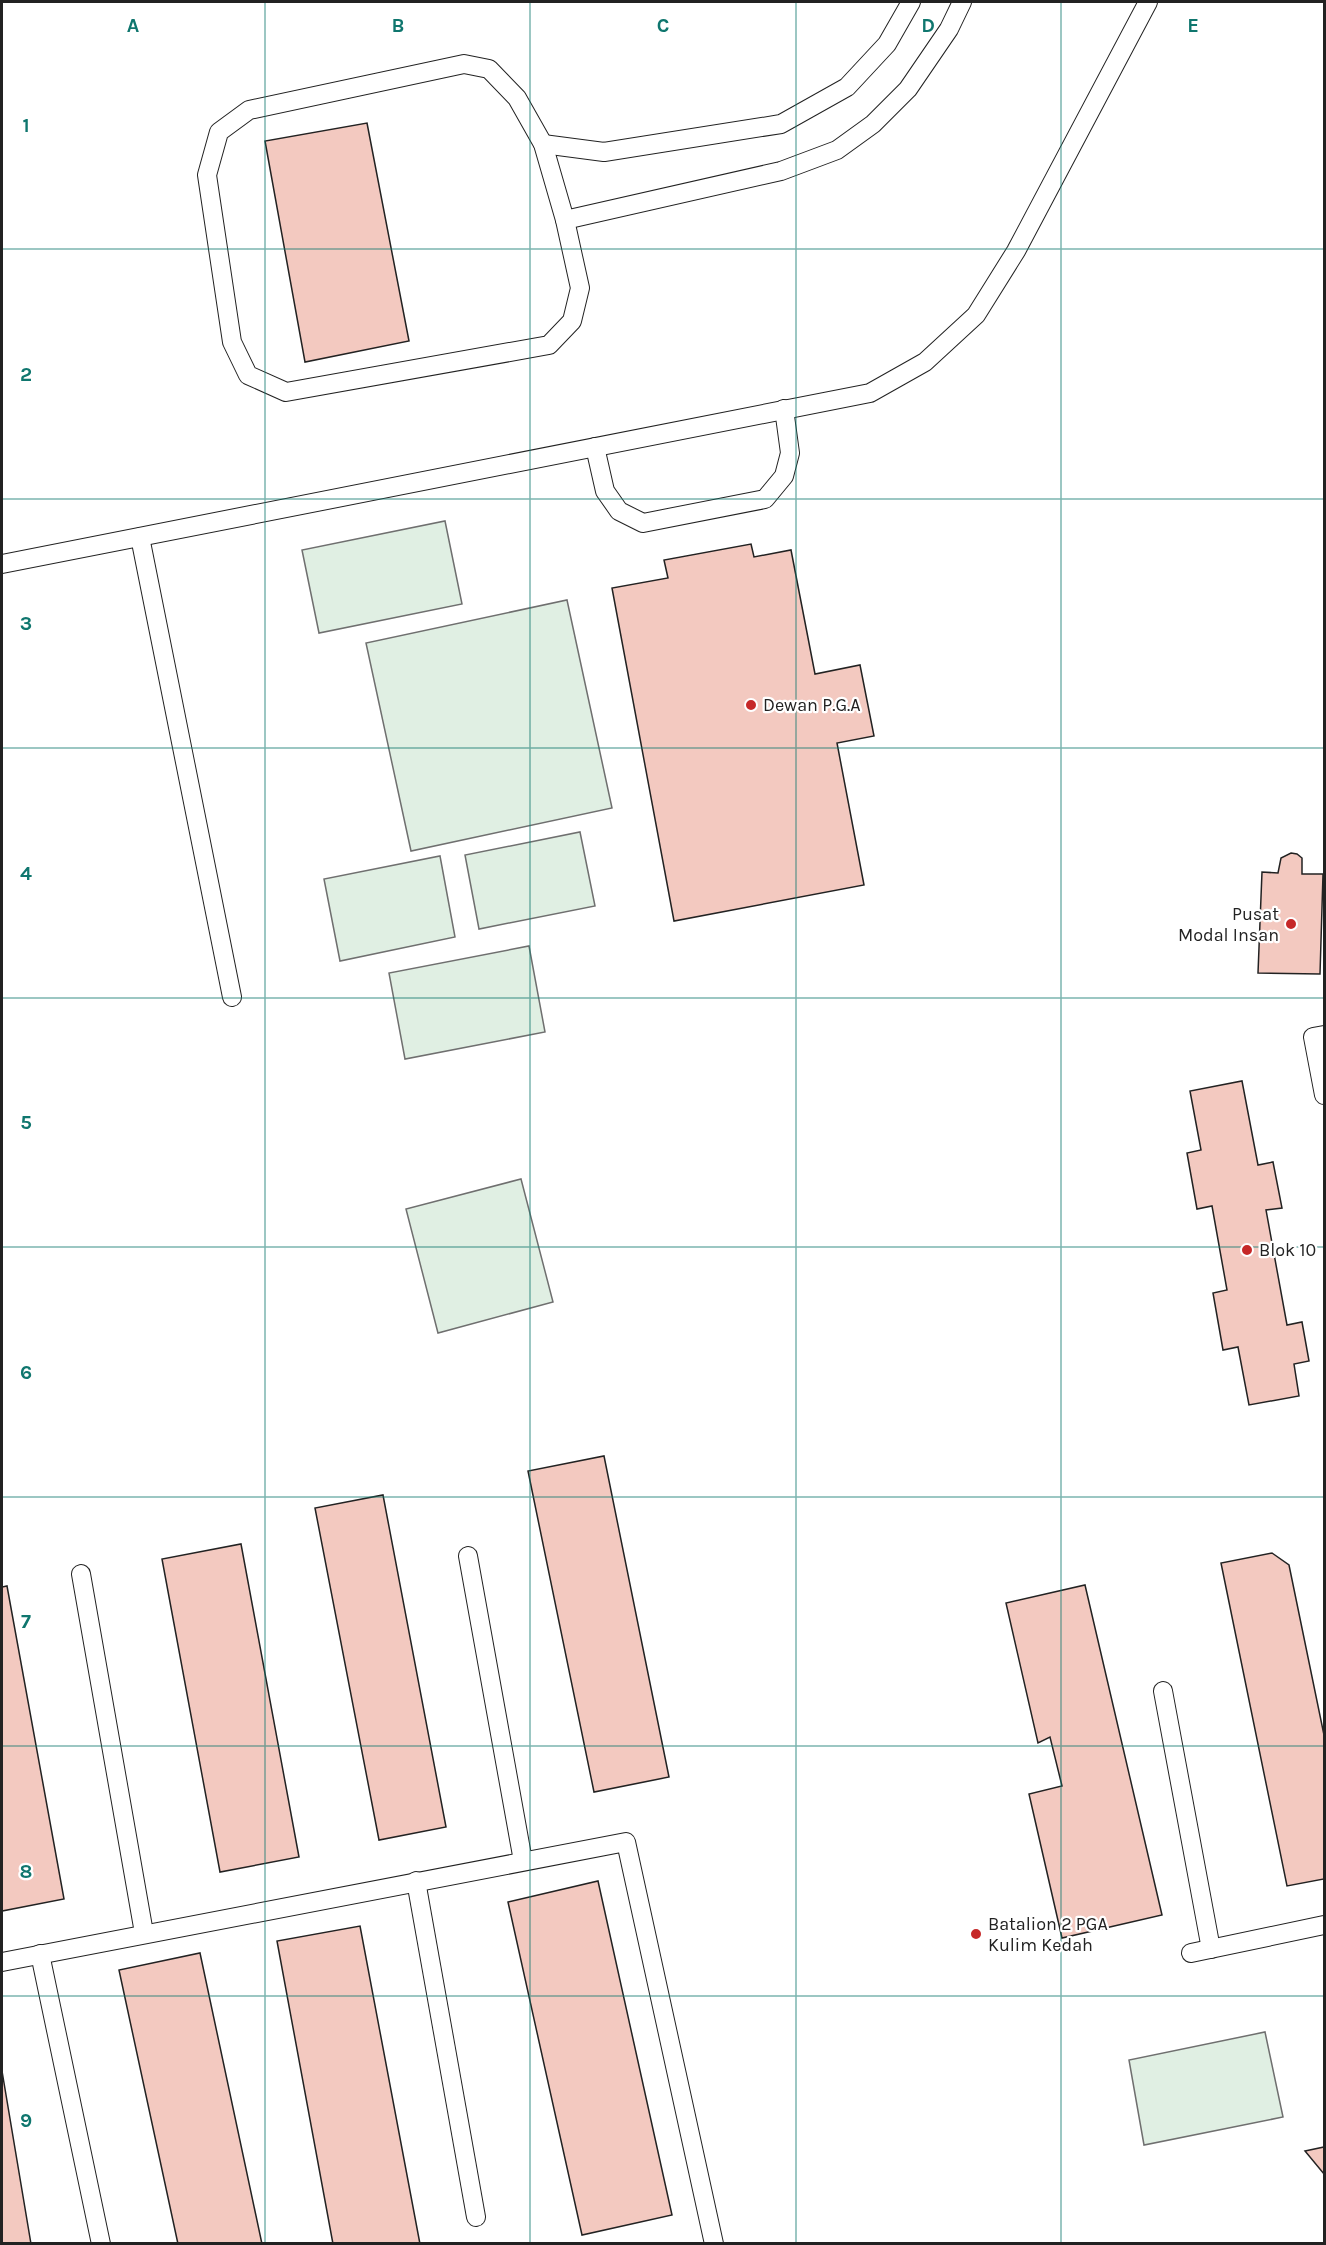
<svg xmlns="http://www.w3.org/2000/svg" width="1326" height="2245" font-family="Karla,sans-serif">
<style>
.green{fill:#e0efe3;stroke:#6f6f6f;stroke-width:1.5}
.building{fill:#f3c9c0;stroke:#222;stroke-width:1.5}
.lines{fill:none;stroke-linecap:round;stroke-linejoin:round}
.lane-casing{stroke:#222;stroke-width:20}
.lane{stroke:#fff;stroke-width:18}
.grid{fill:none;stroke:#0f766e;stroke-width:1.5;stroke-opacity:0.55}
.poi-dot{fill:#c62828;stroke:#fff;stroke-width:2}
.labels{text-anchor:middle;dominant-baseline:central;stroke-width:4.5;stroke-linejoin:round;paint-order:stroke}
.poi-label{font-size:18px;fill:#222;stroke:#fff;text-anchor:start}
.grid-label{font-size:20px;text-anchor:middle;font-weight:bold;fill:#0f766e;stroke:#fff;stroke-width:4.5;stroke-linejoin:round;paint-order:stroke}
</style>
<rect width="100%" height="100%" fill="#fff"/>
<!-- green -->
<g class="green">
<path d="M445,521L462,604L319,633L302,550Z"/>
<path d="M567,600L612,808L411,851L366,643Z"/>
<path d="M580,832L595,906L479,929L465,855Z"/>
<path d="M440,856L455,937L340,961L324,879Z"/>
<path d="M529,946L545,1032L405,1059L389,973Z"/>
<path d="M521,1179L553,1302L438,1333L406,1209Z"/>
<path d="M1265,2032L1283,2117L1144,2145L1129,2060Z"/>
</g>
<!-- building -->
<g class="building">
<path d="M367,123L409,341L305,362L265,141Z"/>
<path d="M751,544L754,557L791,550L815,674L860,665L874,736L837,743L864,885L674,921L612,588L668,578L664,560Z"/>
<path d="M1291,853L1297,854L1302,858V874H1323L1320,974L1258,973L1262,872L1278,873L1281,858Z"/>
<path d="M1242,1081L1258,1165L1273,1162L1282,1208L1266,1210L1287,1325L1302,1322L1309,1361L1294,1364L1299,1396L1249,1405L1238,1347L1223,1350L1213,1293L1227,1290L1212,1206L1197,1209L1187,1153L1201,1150L1190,1091Z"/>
<path d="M604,1456L669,1777L594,1792L528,1471Z"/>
<path d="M383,1495L446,1827L379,1840L315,1508Z"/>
<path d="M241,1544L299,1857L220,1872L162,1559Z"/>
<path d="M1272,1553L1289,1565L1324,1735V1879L1287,1886L1221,1563Z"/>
<path d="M1085,1585L1162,1915L1062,1938L1029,1794L1062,1786L1050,1737L1038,1743L1006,1603Z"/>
<path d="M7,1586L64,1899L2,1911V1587Z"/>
<path d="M598,1881L672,2215L582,2235L508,1902Z"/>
<path d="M360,1926L420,2244H333L277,1941Z"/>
<path d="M200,1953L262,2244H178L119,1970Z"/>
<path d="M2,2071L31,2244H2Z"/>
<path d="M1324,2147V2174L1305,2151Z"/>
</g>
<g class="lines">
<defs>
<g id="lane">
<path d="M464,64L489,69L517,98L543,144L565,220L580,288L572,321L549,345L286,392L248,375L232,342L207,175L219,132L249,110Z"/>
<path d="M543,144L604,152L781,124L847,87L887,44L911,2"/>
<path d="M565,220L781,171L837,150L873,124L908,89L949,29L962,2"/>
<path d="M595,447L605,491L619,511L643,523L765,499L784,476L790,453L784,409"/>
<path d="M140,537L232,997"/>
<path d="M2,564L870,393L925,362L976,315L1016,251L1148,2"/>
<path d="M1324,1035L1313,1037L1324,1095"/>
<path d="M468,1556L523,1861"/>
<path d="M81,1574L144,1933"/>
<path d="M1163,1691L1211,1949"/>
<path d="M416,1881L476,2217"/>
<path d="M1191,1953L1324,1925"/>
<path d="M40,1954L101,2244"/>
<path d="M2,1962L626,1842L714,2244"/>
</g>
</defs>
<!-- lane casing -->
<use href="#lane" class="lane-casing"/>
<!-- lane -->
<use href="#lane" class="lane"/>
</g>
<!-- grid -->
<path class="grid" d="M265,2V2244M530,2V2244M796,2V2244M1061,2V2244M2,249H1324M2,499H1324M2,748H1324M2,998H1324M2,1247H1324M2,1497H1324M2,1746H1324M2,1996H1324"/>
<!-- markers -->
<g class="poi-dot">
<circle cx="751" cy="705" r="6"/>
<circle cx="1291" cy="924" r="6"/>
<circle cx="1247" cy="1250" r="6"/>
<circle cx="976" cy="1934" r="6"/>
</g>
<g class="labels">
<!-- poi labels -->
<g class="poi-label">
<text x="763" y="705">Dewan P.G.A</text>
<text x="1279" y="914" text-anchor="end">Pusat<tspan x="1279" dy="21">Modal Insan</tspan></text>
<text x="1259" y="1250">Blok 10</text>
<text x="988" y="1924">Batalion 2 PGA<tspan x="988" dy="21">Kulim Kedah</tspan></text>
</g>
</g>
<g class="grid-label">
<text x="133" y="32">A</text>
<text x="398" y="32">B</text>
<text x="663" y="32">C</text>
<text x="928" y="32">D</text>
<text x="1193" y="32">E</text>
<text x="26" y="132">1</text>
<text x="26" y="381">2</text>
<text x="26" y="630">3</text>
<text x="26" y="880">4</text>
<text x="26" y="1129">5</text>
<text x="26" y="1379">6</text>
<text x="26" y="1628">7</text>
<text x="26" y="1878">8</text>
<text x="26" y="2127">9</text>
</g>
<!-- border -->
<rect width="1326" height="2245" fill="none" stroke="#222222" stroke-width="6"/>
</svg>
